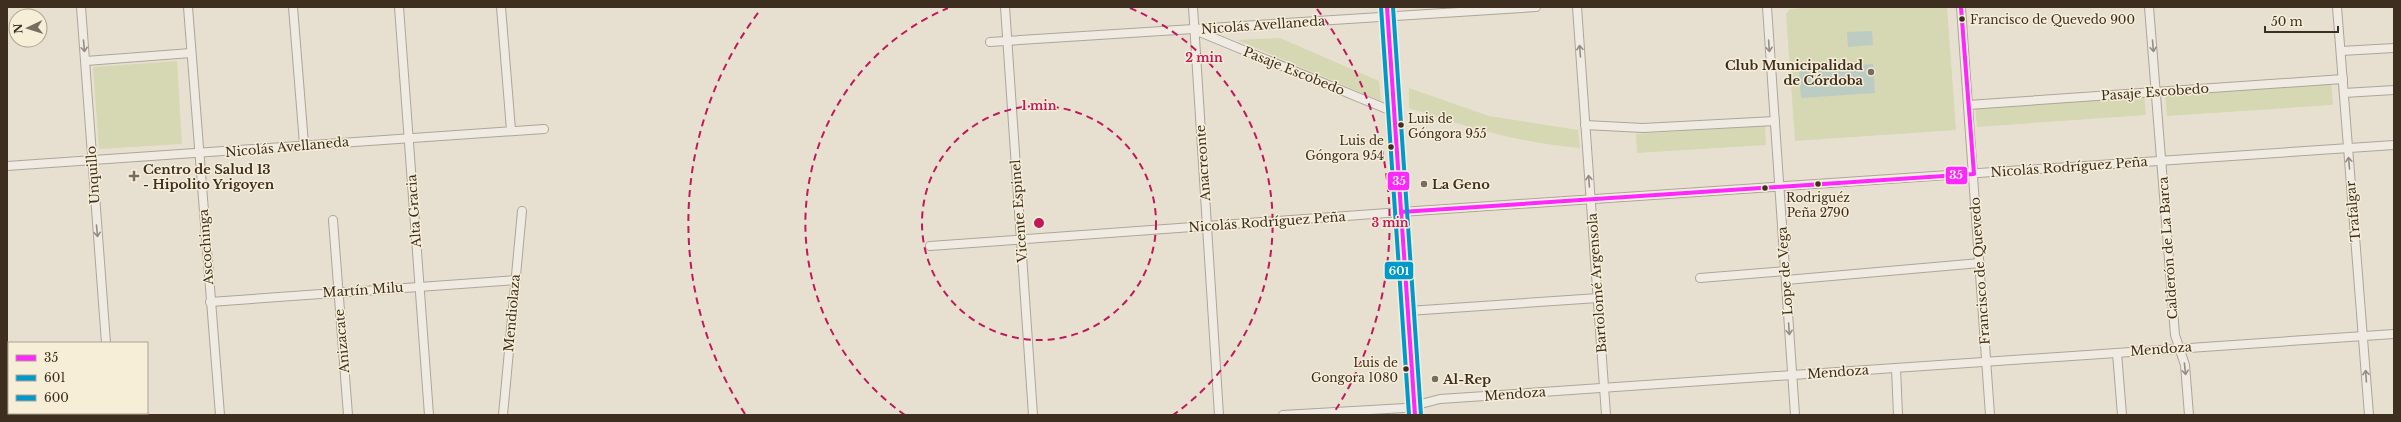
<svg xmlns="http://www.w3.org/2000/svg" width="2401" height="422" font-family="'Libre Baskerville',serif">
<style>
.green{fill:#d6d7b3}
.water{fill:#bcccc2}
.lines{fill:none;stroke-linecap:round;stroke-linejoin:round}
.minor-casing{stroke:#ada599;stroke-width:10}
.primary-casing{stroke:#928b80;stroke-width:15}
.minor{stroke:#efebe3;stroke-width:8}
.primary{stroke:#e6e1d4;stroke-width:13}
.bus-1-casing{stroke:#f7eed8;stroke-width:7}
.bus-2-casing{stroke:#f7eed8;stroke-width:7}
.bus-3-casing{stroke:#f7eed8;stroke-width:7}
.bus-1{stroke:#fe27ff;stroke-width:4}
.bus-2{stroke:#0099cb;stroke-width:4}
.bus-3{stroke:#0099cb;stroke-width:4}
.oneway{stroke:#968c82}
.ring{fill:none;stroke:#c2185b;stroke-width:2;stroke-dasharray:7 5}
.bus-dot{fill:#3d2e20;stroke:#f7eed8;stroke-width:1.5}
.poi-dot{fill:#786c5e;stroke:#f7eed8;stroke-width:1.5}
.labels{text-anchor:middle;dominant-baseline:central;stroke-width:3;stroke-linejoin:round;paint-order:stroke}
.bus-label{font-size:12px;fill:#3d2e20;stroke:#f7eed8;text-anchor:start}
.street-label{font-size:13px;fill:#3d2e20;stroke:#f7eed8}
.poi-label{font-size:13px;font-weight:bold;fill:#3d2e20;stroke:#f7eed8;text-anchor:start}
.centre{fill:#c2185b;stroke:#f7eed8;stroke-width:2}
.ring-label{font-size:12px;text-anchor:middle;font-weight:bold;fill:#c2185b;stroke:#f7eed8;stroke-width:3;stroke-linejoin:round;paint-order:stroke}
.line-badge{stroke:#f7eed8;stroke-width:1.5}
.badge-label{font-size:11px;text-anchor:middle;font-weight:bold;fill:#fff}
</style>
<rect width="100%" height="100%" fill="#e7e0d1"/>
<!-- green -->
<g class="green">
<path d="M1818,7H1947L1956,130L1795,141L1786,14L1790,9Z"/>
<path d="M1280,38L1379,81L1381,101L1237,40Z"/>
<path d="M177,61L182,144L99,149L93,67Z"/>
<path d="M2331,80L2333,105L2167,116L2165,92Z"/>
<path d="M1409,88L1489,116L1578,130L1580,148C1520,143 1466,127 1409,108Z"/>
<path d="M2144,93L2146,115L1977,127L1975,105Z"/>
<path d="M1765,126L1766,145L1637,153L1636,134Z"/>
</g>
<!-- water -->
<g class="water">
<path d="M1872,31L1873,45L1848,47L1847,32Z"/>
<path d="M1873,64L1875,93L1801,98L1799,69Z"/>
</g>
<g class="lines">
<defs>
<g id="minor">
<path d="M81,7L106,343"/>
<path d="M188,7L220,415"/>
<path d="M293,7L304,144"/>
<path d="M399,7L429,415"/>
<path d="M501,7L511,130"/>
<path d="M1005,7L1033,415"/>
<path d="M1193,7L1219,415"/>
<path d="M1577,7L1606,415"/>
<path d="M1767,7L1795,415"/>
<path d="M1961,7L1990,415"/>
<path d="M2149,7L2175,335L2185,365L2189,415"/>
<path d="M2337,7L2369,415"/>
<path d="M1197,31L1394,112"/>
<path d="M990,42L1536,7"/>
<path d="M2341,51L2394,48"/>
<path d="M86,61L191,53"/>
<path d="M2344,93L2394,90"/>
<path d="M1968,105L2343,79"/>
<path d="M1585,125L1643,128L1775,121"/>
<path d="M7,166L544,129"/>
<path d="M333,220L348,415"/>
<path d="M930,246L1401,212L2394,145"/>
<path d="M1700,278L1785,271"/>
<path d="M1786,280L1980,263"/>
<path d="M210,302L516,280"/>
<path d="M1408,311L1598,298"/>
<path d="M2117,353L2122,415"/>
<path d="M1896,368L1898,415"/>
<path d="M7,404V407"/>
<path d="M39,413L41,415"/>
<path d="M70,413L90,415"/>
<path d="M112,413V415"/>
<path d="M503,415L522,211"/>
<path d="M1283,415L1405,408L1440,399L2394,334"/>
</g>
<path id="primary" d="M1387,7L1415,415"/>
</defs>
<!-- minor casing -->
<use href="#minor" class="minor-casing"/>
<!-- primary casing -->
<use href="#primary" class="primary-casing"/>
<!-- minor -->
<use href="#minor" class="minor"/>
<!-- primary -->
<use href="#primary" class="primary"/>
<defs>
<g id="bus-1">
<path d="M1387,7L1415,415"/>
<path d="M1401,212L1974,174L1961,7"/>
</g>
<path id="bus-2" d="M1381,7L1409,415"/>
<path id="bus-3" d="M1393,7L1421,415"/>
</defs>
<!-- bus-1 casing -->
<use href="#bus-1" class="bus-1-casing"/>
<!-- bus-2 casing -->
<use href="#bus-2" class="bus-2-casing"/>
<!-- bus-3 casing -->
<use href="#bus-3" class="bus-3-casing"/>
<!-- bus-1 -->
<use href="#bus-1" class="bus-1"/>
<!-- bus-2 -->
<use href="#bus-2" class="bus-2"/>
<!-- bus-3 -->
<use href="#bus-3" class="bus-3"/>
</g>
<!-- one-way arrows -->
<defs><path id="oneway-shaft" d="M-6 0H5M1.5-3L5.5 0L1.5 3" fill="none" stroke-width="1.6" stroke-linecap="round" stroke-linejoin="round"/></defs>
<g class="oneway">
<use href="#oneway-shaft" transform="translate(84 46) rotate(85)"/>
<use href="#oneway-shaft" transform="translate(1769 46) rotate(86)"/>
<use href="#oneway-shaft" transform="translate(2153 46) rotate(85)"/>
<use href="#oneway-shaft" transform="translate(1580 51) rotate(-94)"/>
<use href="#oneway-shaft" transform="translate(2349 163) rotate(-95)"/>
<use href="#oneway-shaft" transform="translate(1589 181) rotate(-94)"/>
<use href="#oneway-shaft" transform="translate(97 231) rotate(85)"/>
<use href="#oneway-shaft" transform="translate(1789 329) rotate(86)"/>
<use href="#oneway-shaft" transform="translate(2185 369) rotate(84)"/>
<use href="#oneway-shaft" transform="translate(2366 376) rotate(-94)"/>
</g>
<!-- distance rings -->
<g class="ring">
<circle cx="1039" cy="223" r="117"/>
<path d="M905 415A234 234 0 0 1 948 8M1130 8A234 234 0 0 1 1173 415"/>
<path d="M745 414A351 351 0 0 1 761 9M1317 9A351 351 0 0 1 1333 414"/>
</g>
<!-- markers -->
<g class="bus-dot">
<circle cx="1962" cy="19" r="3.5"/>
<circle cx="1401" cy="125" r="3.5"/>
<circle cx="1391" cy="147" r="3.5"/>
<circle cx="1818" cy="184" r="3.5"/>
<circle cx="1765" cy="188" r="3.5"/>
<circle cx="1406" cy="369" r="3.5"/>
</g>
<g class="poi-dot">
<circle cx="1871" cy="72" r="4"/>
<path d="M132 170h4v4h4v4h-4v4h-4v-4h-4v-4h4z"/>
<circle cx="1424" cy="184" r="4"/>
<circle cx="1435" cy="379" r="4"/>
</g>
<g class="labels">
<!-- bus labels -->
<g class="bus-label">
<text x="1970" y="19">Francisco de Quevedo 900</text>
<text x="1408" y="118">Luis de<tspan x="1408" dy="15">Góngora 955</tspan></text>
<text x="1384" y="140" text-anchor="end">Luis de<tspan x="1384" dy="15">Góngora 954</tspan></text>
<text x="1818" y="197" text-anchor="middle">Rodriguéz<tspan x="1818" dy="15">Peña 2790</tspan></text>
<text x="1398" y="362" text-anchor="end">Luis de<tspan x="1398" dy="15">Gongora 1080</tspan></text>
</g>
<!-- street labels -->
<g class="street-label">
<text transform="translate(1263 25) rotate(-4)">Nicolás Avellaneda</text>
<text transform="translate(1294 71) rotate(22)">Pasaje Escobedo</text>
<text transform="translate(2155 92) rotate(-4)">Pasaje Escobedo</text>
<text transform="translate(287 147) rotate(-5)">Nicolás Avellaneda</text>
<text transform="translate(1203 163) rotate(-94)">Anacreonte</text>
<text transform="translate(2069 167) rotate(-4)">Nicolás Rodríguez Peña</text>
<text transform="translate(93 175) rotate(-94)">Unquillo</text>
<text transform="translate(414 211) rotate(-94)">Alta Gracia</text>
<text transform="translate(1019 211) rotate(-94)">Vicente Espinel</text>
<text transform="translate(2353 211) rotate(-95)">Trafalgar</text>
<text transform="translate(1267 222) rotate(-4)">Nicolás Rodríguez Peña</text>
<text transform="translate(206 247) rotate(-94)">Ascochinga</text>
<text transform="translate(2168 248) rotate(-94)">Calderón de La Barca</text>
<text transform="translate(1785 271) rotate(-94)">Lope de Vega</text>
<text transform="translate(1980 271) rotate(-94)">Francisco de Quevedo</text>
<text transform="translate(1597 283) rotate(-94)">Bartolomé Argensola</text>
<text transform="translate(363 290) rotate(-4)">Martín Milu</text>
<text transform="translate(512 313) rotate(-85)">Mendiolaza</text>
<text transform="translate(342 341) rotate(-95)">Anizacate</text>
<text transform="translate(2161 349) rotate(-4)">Mendoza</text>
<text transform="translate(1838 372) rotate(-4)">Mendoza</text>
<text transform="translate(1515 394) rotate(-4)">Mendoza</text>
</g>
<!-- poi labels -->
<g class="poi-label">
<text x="1863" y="65" text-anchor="end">Club Municipalidad<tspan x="1863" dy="15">de Córdoba</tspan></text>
<text x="143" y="169">Centro de Salud 13<tspan x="143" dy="15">- Hipolito Yrigoyen</tspan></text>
<text x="1432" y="184">La Geno</text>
<text x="1443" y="379">Al-Rep</text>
</g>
</g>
<circle cx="1039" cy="223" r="6" class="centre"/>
<g class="ring-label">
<text x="1204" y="62">2 min</text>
<text x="1039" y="110">1 min</text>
<text x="1390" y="227">3 min</text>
</g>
<g class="line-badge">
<rect x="1945" y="166" width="23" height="19" rx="4" fill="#fe27ff"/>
<rect x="1387" y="171" width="23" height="20" rx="4" fill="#fe27ff"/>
<rect x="1384" y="261" width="30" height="19" rx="4" fill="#0099cb"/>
</g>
<g class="badge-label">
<text x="1956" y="179">35</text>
<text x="1399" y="185">35</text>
<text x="1399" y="275">601</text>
</g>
<!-- border -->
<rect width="2401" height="422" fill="none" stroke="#3d2e20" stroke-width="16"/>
<!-- legend -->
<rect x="8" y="342" width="140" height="72" fill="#f7eed8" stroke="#ada18e"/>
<rect x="16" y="355" width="20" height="6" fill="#fe27ff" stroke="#ada18e"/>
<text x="44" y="362" font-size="12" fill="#3d2e20">35</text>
<rect x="16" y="375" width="20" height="6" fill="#0099cb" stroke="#ada18e"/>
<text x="44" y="382" font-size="12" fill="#3d2e20">601</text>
<rect x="16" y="395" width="20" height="6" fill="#0099cb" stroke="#ada18e"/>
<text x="44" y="402" font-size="12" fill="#3d2e20">600</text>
<!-- north arrow -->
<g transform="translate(28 28) rotate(266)"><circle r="19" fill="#f7eed8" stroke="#ada18e"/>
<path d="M0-3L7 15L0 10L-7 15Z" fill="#786c5e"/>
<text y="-6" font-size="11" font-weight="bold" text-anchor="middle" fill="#3d2e20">N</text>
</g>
<!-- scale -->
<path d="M2265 26v6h73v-6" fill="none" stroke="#3d2e20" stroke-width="2"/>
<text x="2271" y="26" font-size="12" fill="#3d2e20" stroke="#f7eed8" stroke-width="3" paint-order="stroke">50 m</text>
</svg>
